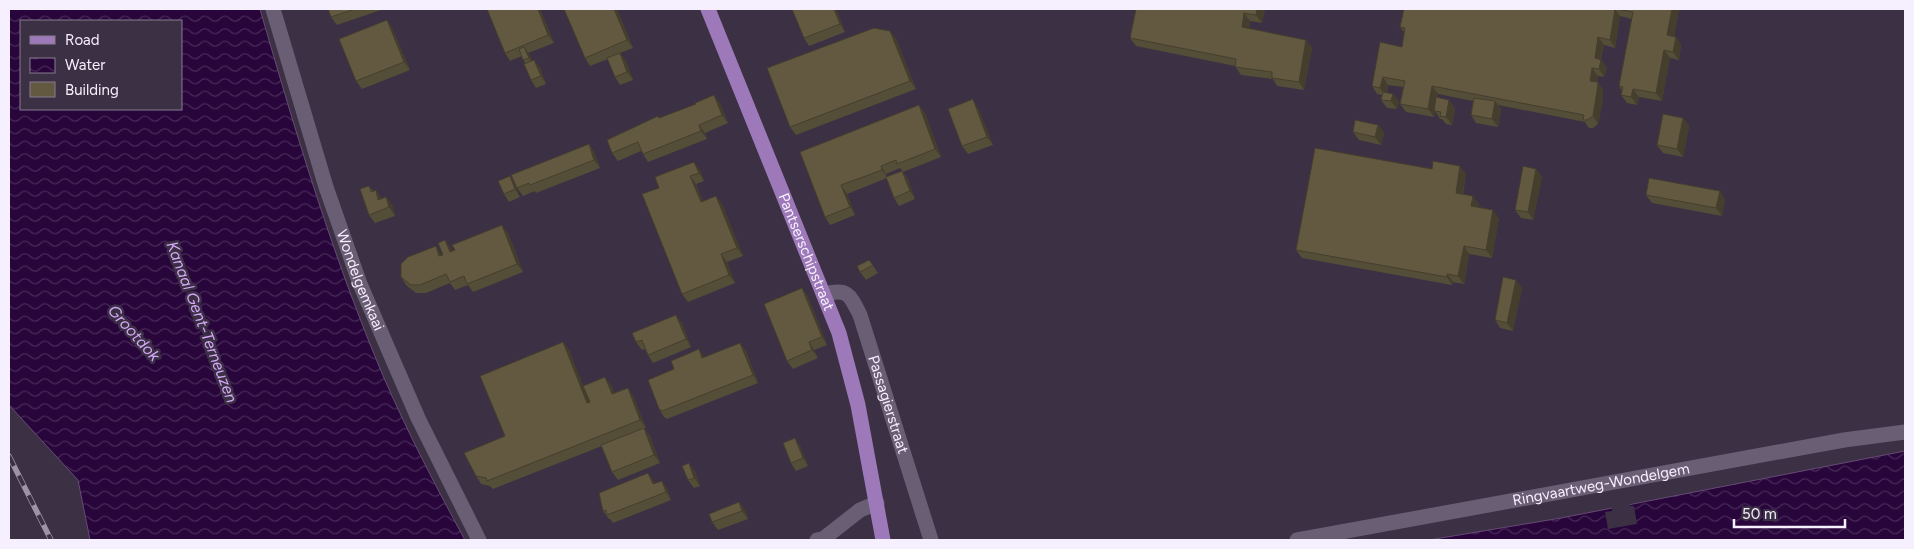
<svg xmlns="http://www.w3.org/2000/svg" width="1914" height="549" font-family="Figtree,sans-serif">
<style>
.water{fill:url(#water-waves);stroke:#664b75;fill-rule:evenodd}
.pier{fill:#3c3045}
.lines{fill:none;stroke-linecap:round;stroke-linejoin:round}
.minor{stroke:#6a5e75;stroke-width:15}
.major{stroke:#9e79b9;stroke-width:15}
.rail-casing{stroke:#9c93a4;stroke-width:5.5}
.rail{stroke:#3c3045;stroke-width:4;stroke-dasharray:11;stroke-linecap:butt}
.wall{fill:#544d37}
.shaded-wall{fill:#453e2d}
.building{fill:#625940;stroke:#453e2d}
.labels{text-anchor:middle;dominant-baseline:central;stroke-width:5;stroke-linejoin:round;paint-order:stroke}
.street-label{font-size:15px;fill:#f6effd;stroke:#3c3045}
.water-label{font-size:16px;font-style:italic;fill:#d6a8fa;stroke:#3c3045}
</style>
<defs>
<pattern id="water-waves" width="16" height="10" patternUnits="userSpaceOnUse" patternTransform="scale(1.25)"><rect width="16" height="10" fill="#28053b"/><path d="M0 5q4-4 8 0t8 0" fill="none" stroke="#482a58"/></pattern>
</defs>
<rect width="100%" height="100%" fill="#3c3045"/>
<!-- water -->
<g class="water">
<path d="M9,9H260C296,134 333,258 384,378C408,433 436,487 465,540H90L78,480L9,405ZM21,21H181V109H21Z"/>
<path d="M1905,451V540H1429L1561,518Z"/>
</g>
<!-- pier -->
<path class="pier" d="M1629,502L1630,506H1634L1637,524L1608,529L1605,512L1612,511V506Z"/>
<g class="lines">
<!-- minor -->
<g class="minor">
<path id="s1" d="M273,9L326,187L360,284L418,418L479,540"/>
<path id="s2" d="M825,294C848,288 850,295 860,315L931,540"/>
<path d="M817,540L823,539L860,510L877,503"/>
<path id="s3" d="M1297,540L1844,440L1905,432"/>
</g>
<!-- major -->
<path class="major" id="s4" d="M708,9L839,333L858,405L883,540"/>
<defs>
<path id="rail" d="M9,456L51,540"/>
</defs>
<!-- rail casing -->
<use href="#rail" class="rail-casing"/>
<!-- rail -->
<use href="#rail" class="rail"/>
</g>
<!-- wall -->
<g class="wall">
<path d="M328,9H381V10L337,25L331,17Z"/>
<path d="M540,9L554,43L528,53L532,61L534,60L540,68L546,84L536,88L531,80L525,63L522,56L510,61L505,53Z"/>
<path d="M564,9H617L633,48L620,53L626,61L633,80L620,85L615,77L608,59L590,66L585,58Z"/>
<path d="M836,9L845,32L809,46L804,38Z"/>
<path d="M1265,9L1262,23L1250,21L1249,29L1306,40L1312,48L1304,90L1277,86L1273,79L1241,75L1235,66L1136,46L1130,38Z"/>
<path d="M1404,9H1679L1674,36L1676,37L1681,45L1679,60L1670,58L1662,101L1639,97L1637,105L1627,103L1621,95L1622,91L1619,86L1632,19L1620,16L1615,48L1604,45L1601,60L1607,68L1604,77L1598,76L1597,82L1603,90V99L1598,124L1593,128H1589L1585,122L1498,105L1501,109L1498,127L1476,123L1471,115L1473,101L1438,94L1437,98L1455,108L1452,125L1446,124L1442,119H1440L1435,111L1434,117L1406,112L1400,104L1403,87L1388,85L1387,92L1393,94L1399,102L1397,109L1387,108L1381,100L1382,95L1377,94L1372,86L1402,47L1404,32L1400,27Z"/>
<path d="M387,20L392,28L410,70L362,89L356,81Z"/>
<path d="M890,31L896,39L916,89L796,135L790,127Z"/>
<path d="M720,103L728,123L705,133L707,139L648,162L641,151L618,161L612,153L660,118Z"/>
<path d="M919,105L925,113L941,157L903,172L900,168L886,174L887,177L902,171L908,179L915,199L899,206L894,198L887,178L847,194L855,215L830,225L825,217L800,152Z"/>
<path d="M978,108L993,145L968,154L962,146Z"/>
<path d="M1683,118L1689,126L1683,157L1663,153L1657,145Z"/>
<path d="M1378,125L1384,133L1381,145L1359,140L1353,132Z"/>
<path d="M589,144L594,152L600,168L536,193L535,191L523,196L517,188Z"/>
<path d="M1432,169L1466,174L1463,194L1479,204L1478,207L1499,218L1492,258L1469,254L1464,284L1453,282L1452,285L1302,258L1296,250Z"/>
<path d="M1536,169L1542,177L1533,220L1521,218L1515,210Z"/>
<path d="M700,170L704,181L696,184L703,202L722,204L743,256L727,262L735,283L688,302L682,294L659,188Z"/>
<path d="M510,176L520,197L509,202L504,194Z"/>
<path d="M369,186L373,191L381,199L386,197L392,205L395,216L375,223L369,215Z"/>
<path d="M1646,195L1725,199L1722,216L1652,203Z"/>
<path d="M508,233L523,272L473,292L468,285L455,290L450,283L426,293H416L406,285L401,277L441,254L442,255H443L445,240L452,251Z"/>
<path d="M869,260L878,273L866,280L860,272Z"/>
<path d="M802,288L808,297L827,345L814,350L818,358L793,369L787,361Z"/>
<path d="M1522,288L1513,331L1500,328L1495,320Z"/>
<path d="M682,323L691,347L653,363L648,355L645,349L642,350L636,342Z"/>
<path d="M563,342L569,350L589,402L611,385L614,393L628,388L633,396L646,428H644L650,436L660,463L618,480L612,472L602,446L493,489L490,486L481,484L476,476L505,436Z"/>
<path d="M740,343L746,351L758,383L667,419L664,417L659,409L705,357Z"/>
<path d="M800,446L808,466L796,471L791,463Z"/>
<path d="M695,471L700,486L694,488L688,480Z"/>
<path d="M654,481L655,484L662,481L667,489L671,500L613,523L610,519H609L603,511Z"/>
<path d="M739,502L745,510L748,519L718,530L712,522Z"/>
</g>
<!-- shaded-wall -->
<g class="shaded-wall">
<path d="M538,9H540L554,43L548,35Z"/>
<path d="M614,9H617L633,48L627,40Z"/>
<path d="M834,9H836L845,32L840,24Z"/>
<path d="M1257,9H1265L1262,23L1256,15Z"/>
<path d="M1615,9L1620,16L1615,48L1610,40Z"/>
<path d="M1672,9H1679L1673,43L1667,35Z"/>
<path d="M1244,13L1250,21L1248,35L1242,27Z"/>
<path d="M387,20L392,28L410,70L404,62Z"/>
<path d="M890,31L896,39L916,89L910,81Z"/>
<path d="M1598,37L1604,45L1601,60L1607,68L1604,77L1599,69L1595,58Z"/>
<path d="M1676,37L1681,45L1679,60L1673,52Z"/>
<path d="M1306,40L1312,48L1304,90L1299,82Z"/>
<path d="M524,47L530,55L534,66L529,58Z"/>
<path d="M1664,50L1670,58L1662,101L1656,93Z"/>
<path d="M620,53L626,61L633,80L627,72Z"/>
<path d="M534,60L540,68L546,84L541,76Z"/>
<path d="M1592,68L1598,76L1596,89L1590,81Z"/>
<path d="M1383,77L1388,85L1386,96L1380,88Z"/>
<path d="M1598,82L1603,90V99L1598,124L1593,116Z"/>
<path d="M1432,86L1438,94L1434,117L1428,109Z"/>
<path d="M1633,89L1639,97L1637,105L1631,97Z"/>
<path d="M1393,94L1399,102L1397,109L1391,101Z"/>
<path d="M714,95L720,103L728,123L722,115Z"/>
<path d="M973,99L978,108L993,145L987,137Z"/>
<path d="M1449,100L1455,108L1452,125L1446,117Z"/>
<path d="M1495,101L1501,109L1498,127L1492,119Z"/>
<path d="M919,105L925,113L941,157L935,149Z"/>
<path d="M1683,118L1689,126L1683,157L1677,149Z"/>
<path d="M699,125L705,133L707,139L701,131Z"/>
<path d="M1378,125L1384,133L1381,145L1375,137Z"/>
<path d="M589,144L594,152L600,168L594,160Z"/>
<path d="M694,162L700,170L704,181L699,173Z"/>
<path d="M881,166L886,174L888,178L882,170Z"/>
<path d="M1460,166L1466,174L1461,201L1456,193Z"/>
<path d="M1536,169L1542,177L1533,220L1528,212Z"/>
<path d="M902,171L908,179L915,199L910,191Z"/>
<path d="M510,176L515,184L520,197L515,189Z"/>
<path d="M690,176L696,184L706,210L701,202Z"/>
<path d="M841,185L847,194L855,215L850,207Z"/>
<path d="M376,190L381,198L384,208L378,200Z"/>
<path d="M1720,191L1725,199L1722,216L1716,208Z"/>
<path d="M716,196L722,204L743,256L737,248Z"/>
<path d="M1473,196L1479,204L1477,214L1471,206Z"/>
<path d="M386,197L392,205L395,216L389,207Z"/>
<path d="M1493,210L1499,218L1492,258L1486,250Z"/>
<path d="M502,225L508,233L523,272L517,264Z"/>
<path d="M445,240L451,248L455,260L450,252Z"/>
<path d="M436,246L441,254L445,264L439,256Z"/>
<path d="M1464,246L1469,254L1464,284L1458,276Z"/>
<path d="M721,254L727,262L735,283L729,275Z"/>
<path d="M1447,274L1453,282L1452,285L1447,277Z"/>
<path d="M1516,280L1522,288L1513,331L1507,323Z"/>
<path d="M802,288L808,297L827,345L822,337Z"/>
<path d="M676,315L682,323L691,347L686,339Z"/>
<path d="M563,342L569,350L593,411L587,403Z"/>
<path d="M809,342L814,350L818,358L812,350Z"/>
<path d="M740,343L746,351L758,383L753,375Z"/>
<path d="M699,349L705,357L702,358Z"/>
<path d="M605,377L611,385L617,402L612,394Z"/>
<path d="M628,388L633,396L646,428L640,420Z"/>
<path d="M644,428L650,436L660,463L654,455Z"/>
<path d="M795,438L800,446L808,466L803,458Z"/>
<path d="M689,463L695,471L700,486L694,478Z"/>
<path d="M648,473L654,481L659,492L653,484Z"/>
<path d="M662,481L667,489L671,500L666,492Z"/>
<path d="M739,502L745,510L748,519L742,511Z"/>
</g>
<!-- building -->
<g class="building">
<path d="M328,9H355L331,17Z"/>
<path d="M487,9H538L548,35L505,53Z"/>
<path d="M564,9H614L627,40L585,58Z"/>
<path d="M792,9H834L840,24L804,38Z"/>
<path d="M1136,9H1257L1256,15L1244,13L1242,27L1306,40L1299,82L1272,78V72L1235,67L1236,59L1130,38Z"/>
<path d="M1404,9H1615L1610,40L1598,37L1595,58L1601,60L1599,69L1592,68L1590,81L1598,82L1597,91L1593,116L1587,120H1583L1584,115L1432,86L1428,109L1400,104L1405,81L1383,77L1380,88L1372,86L1380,42L1402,47L1405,28L1400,27Z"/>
<path d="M1616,9H1672L1667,35L1676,37L1673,52L1664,50L1656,93L1633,89L1631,97L1621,95L1623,87L1619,86L1633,12Z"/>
<path d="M387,20L404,62L356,81L339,39Z"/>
<path d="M874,28L890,31L910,81L790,127L767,68Z"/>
<path d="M524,47L529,58L523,60L519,49Z"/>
<path d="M620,53L627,72L615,77L607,58Z"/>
<path d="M534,60L541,76L531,80L524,64Z"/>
<path d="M1383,92L1393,94L1391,101L1381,100Z"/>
<path d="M714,95L722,115L699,125L701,131L643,154L638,142L612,153L607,140L658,116L659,118L696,104L695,103Z"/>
<path d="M1436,97L1449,100L1446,117L1440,116L1441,112L1434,111Z"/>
<path d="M1474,98L1495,101L1492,119L1471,115Z"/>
<path d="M973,99L987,137L962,146L948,109Z"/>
<path d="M919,105L935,149L897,164L896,160L881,166L882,170L841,185L850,207L825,217L800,152Z"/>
<path d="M1663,114L1683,118L1677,149L1657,145Z"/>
<path d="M1355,120L1378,125L1375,137L1353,132Z"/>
<path d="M589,144L594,160L530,185L529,183L517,188L511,175Z"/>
<path d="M1315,148L1432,169L1433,161L1460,166L1456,193L1473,196L1471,206L1493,210L1486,250L1464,246L1458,276L1447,274V277L1296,250Z"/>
<path d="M694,162L699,173L690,176L701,202L716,196L737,248L721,254L729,275L682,294L642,194L659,188L655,177Z"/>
<path d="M1523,166L1536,169L1528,212L1515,210Z"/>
<path d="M902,171L910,191L894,198L886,177Z"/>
<path d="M510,176L515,189L504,194L498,181Z"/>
<path d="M1649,178L1720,191L1716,208L1646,195Z"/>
<path d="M369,186L371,192L376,190L378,200L386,197L389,207L369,215L360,189Z"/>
<path d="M502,225L517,264L467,284L464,276L450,282L446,274L420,285H411L401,277V264L408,257L436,246L439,256L443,255L438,243L445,240L450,252L455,250L452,245Z"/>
<path d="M869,260L873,265L860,272L857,266Z"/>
<path d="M1503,277L1516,280L1507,323L1495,320Z"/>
<path d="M802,288L822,337L809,342L812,350L787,361L764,304Z"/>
<path d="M676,315L686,339L648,355L642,340L636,342L632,333Z"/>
<path d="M563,342L587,403L590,402L583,386L605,377L612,394L628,388L640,420L487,481L486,478L476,476L464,453L505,436L480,376Z"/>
<path d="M740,343L753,375L662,411L659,409L648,380L674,369L671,361L699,349L702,358Z"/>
<path d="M644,428L654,455L612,472L601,445Z"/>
<path d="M795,438L803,458L791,463L783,443Z"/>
<path d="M689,463L694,478L688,480L682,466Z"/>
<path d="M648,473L653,484L662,481L666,492L607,515L606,510L603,511L599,493Z"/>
<path d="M739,502L742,511L712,522L709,514Z"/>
</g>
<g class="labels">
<!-- street labels -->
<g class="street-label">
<text stroke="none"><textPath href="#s4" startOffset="262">Pantserschipstraat</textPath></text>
<text stroke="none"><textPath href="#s1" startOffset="285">Wondelgemkaai</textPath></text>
<text stroke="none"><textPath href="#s2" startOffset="141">Passagierstraat</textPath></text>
<text stroke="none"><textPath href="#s3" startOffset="309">Ringvaartweg-Wondelgem</textPath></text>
</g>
<!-- water labels -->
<g class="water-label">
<text transform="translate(202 322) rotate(69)">Kanaal Gent-Terneuzen</text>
<text transform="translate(134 333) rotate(48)">Grootdok</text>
</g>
</g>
<!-- border -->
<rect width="1914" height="549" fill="none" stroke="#f6effd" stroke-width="20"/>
<!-- legend -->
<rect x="20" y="20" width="162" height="90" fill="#3c3045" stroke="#867c8f"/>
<rect x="30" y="36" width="25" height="8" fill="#9e79b9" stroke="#867c8f"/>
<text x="65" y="45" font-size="15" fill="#f6effd">Road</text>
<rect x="30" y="58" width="25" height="15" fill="url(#water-waves)" stroke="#867c8f"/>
<text x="65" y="70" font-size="15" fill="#f6effd">Water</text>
<rect x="30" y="82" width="25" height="15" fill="#625940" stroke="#867c8f"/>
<text x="65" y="95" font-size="15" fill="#f6effd">Building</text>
<!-- scale -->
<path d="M1734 519v8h111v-8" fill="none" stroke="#f6effd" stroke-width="2.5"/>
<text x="1742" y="519" font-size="15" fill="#f6effd" stroke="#3c3045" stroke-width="4" paint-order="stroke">50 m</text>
</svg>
